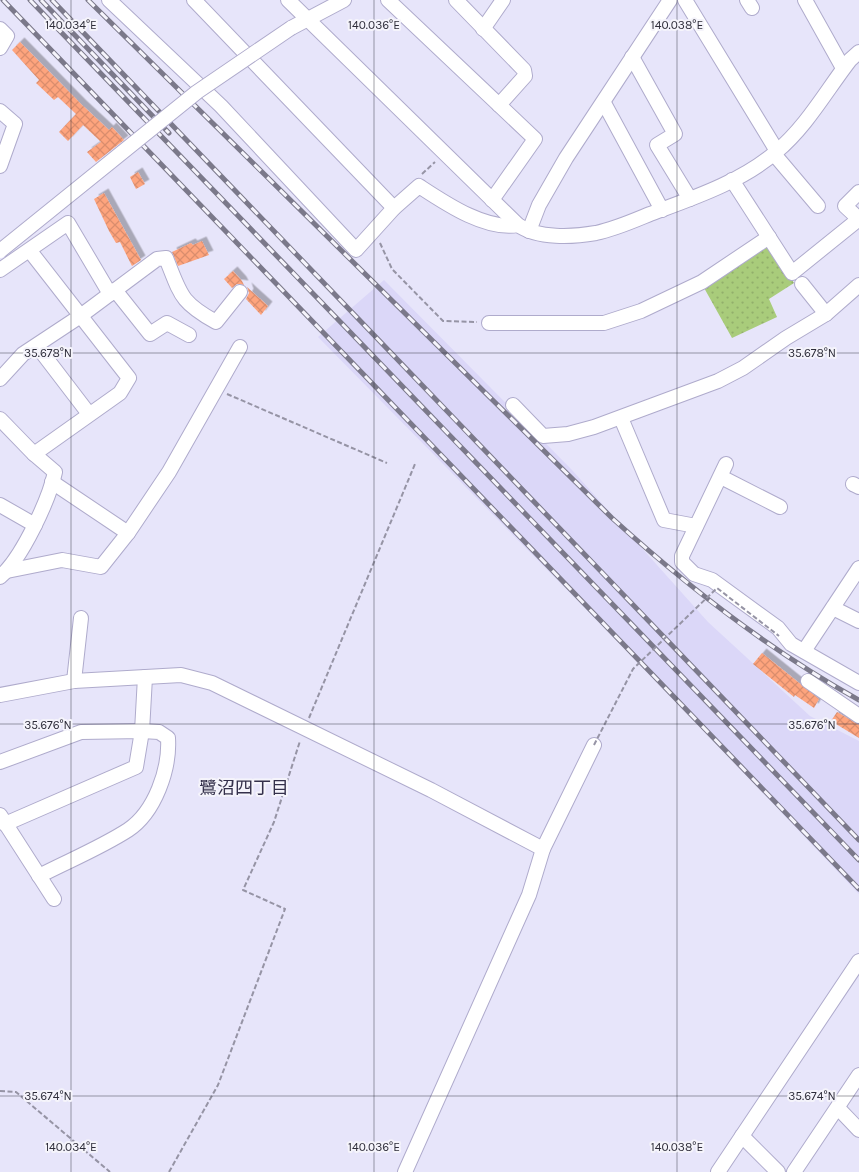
<svg xmlns="http://www.w3.org/2000/svg" width="859" height="1172" font-family="Karla,'Noto Sans JP',sans-serif">
<style>
.built{fill:#dbd7f8}
.park{fill:url(#park-dots)}
.building{fill:url(#building-cross-hatch);filter:url(#shadow)}
.lines{fill:none;stroke-linecap:round;stroke-linejoin:round}
.minor-casing{stroke:#afabcc;stroke-width:16}
.path{stroke:#9694a5;stroke-width:2;stroke-dasharray:5 2.5;stroke-linecap:butt}
.minor{stroke:#fff;stroke-width:14}
.rail-casing{stroke:#7b798a;stroke-width:5}
.rail{stroke:#f5f4fb;stroke-width:3;stroke-dasharray:9;stroke-linecap:butt}
.minor-bridge-casing{stroke:#afabcc;stroke-width:16;stroke-linecap:butt}
.path-bridge{stroke:#9694a5;stroke-width:2;stroke-dasharray:5 2.5;stroke-linecap:butt}
.minor-bridge{stroke:#fff;stroke-width:14}
.ticks{fill:none;stroke:#2d2c39;stroke-width:1;stroke-opacity:0.45}
.labels{text-anchor:middle;dominant-baseline:central;stroke-width:4;stroke-linejoin:round;paint-order:stroke}
.neighbourhood-label{font-size:18px;fill:#34304b;stroke:#f5f4fb}
.ticks-label{font-size:12px;text-anchor:middle;fill:#2d2c39;stroke:#f5f4fb;stroke-width:4;stroke-linejoin:round;paint-order:stroke}
</style>
<defs>
<pattern id="park-dots" width="8" height="8" patternUnits="userSpaceOnUse" patternTransform="scale(1.25)"><rect width="8" height="8" fill="#a9cc7b"/><path d="M2 2h.1M6 6h.1" fill="none" stroke="#92af6b" stroke-width="1.8" stroke-linecap="round"/></pattern>
<pattern id="building-cross-hatch" width="8" height="8" patternUnits="userSpaceOnUse" patternTransform="scale(1.25)"><rect width="8" height="8" fill="#fea47d"/><path d="M0 0l8 8M0 8l8-8" fill="none" stroke="#da8d6d"/></pattern>
<filter id="shadow"><feDropShadow dx="4.5" dy="-4.5" stdDeviation="0" flood-color="#0004"/></filter>
</defs>
<rect width="100%" height="100%" fill="#e7e5fa"/>
<!-- built -->
<path class="built" d="M384,280L572,470L708,622L810,716L859,741V894L646,670L318,337Z"/>
<!-- park -->
<path class="park" d="M766,248L772,249L794,283L769,299L777,317L732,338L703,286Z"/>
<!-- building -->
<g class="building">
<path d="M20,42L82,105L109,130L112,127L124,140L96,162L87,152L101,142L83,125L68,141L59,132L76,114L58,97L54,100L36,83L39,80L12,50Z"/>
<path d="M138,172L145,184L136,189L130,177Z"/>
<path d="M104,193L141,260L132,266L120,242L116,243L109,231L94,199Z"/>
<path d="M202,241L209,255L178,266L172,252L191,243L193,245Z"/>
<path d="M233,271L242,281L244,285L237,284L232,288L224,279Z"/>
<path d="M247,287L268,306L261,315L246,299L249,293Z"/>
<path d="M762,653L819,699L814,708L795,695L794,697L753,664Z"/>
<path d="M837,712L859,725V738L831,721Z"/>
</g>
<g class="lines">
<defs>
<g id="minor">
<path d="M109,0L221,106L356,250L394,208L419,186C445,203 486,231 518,225"/>
<path d="M194,0L394,208"/>
<path d="M288,0L518,225C538,239 573,237 596,233C615,229 633,221 650,214C693,198 741,182 776,152C807,126 826,91 850,60L859,52"/>
<path d="M388,0L535,139L492,200"/>
<path d="M456,0L524,70L525,76L499,105"/>
<path d="M685,0L777,151"/>
<path d="M747,0L752,8"/>
<path d="M805,0L843,68"/>
<path d="M291,28L344,0"/>
<path d="M0,29L7,36L0,48"/>
<path d="M483,29L503,0"/>
<path d="M632,57L675,134L657,145L690,199"/>
<path d="M604,103L662,210"/>
<path d="M0,111L15,124L0,166"/>
<path d="M774,154L818,206"/>
<path d="M732,180L792,273L859,219L845,206L859,192"/>
<path d="M529,231L539,205L566,158L670,0"/>
<path d="M30,251L129,378L120,393L34,454"/>
<path d="M0,270L68,223L110,294"/>
<path d="M802,284L826,314"/>
<path d="M115,290L150,334L167,323L189,335"/>
<path d="M489,323H604L641,311L702,282L769,237"/>
<path d="M37,346L89,414"/>
<path d="M0,379L23,354L79,317L157,259L166,258C181,295 180,302 216,322L240,292"/>
<path d="M513,405L543,436L568,434L594,427L718,381L743,368L786,338L826,314L859,285"/>
<path d="M621,418L664,520L696,526"/>
<path d="M0,419L34,454L55,472C49,500 22,558 0,577"/>
<path d="M726,464L682,556V562L694,574L712,580L778,628L791,644L859,683"/>
<path d="M721,477L780,507"/>
<path d="M52,482L128,533"/>
<path d="M853,484L859,487"/>
<path d="M0,505L35,525"/>
<path d="M7,571L62,560L101,567L128,533L169,472L240,347"/>
<path d="M833,608L859,621"/>
<path d="M804,651L859,568"/>
<path d="M74,681L81,618"/>
<path d="M808,681L859,716"/>
<path d="M0,695L74,681L181,675L212,683L431,790L543,849"/>
<path d="M0,762L81,732L142,731L159,732L168,738C170,769 155,812 128,830C100,848 68,861 39,876"/>
<path d="M0,815L54,899"/>
<path d="M5,824L136,767L142,731L145,677"/>
<path d="M838,1108L859,1130"/>
<path d="M742,1136L778,1172"/>
<path d="M405,1172L529,895L543,849L594,745"/>
<path d="M718,1172L859,961"/>
<path d="M794,1172L859,1075"/>
</g>
</defs>
<!-- minor casing -->
<use href="#minor" class="minor-casing"/>
<!-- path -->
<g class="path">
<path d="M422,174L435,162"/>
<path d="M380,243L392,269L443,321L477,322"/>
<path d="M227,394L387,463"/>
<path d="M309,718L415,464"/>
<path d="M0,1091L16,1092L110,1172"/>
<path d="M169,1172L218,1085L285,909L243,890L274,822L300,741"/>
</g>
<!-- minor -->
<use href="#minor" class="minor"/>
<defs>
<g id="rail">
<path d="M3,0L859,889"/>
<path d="M30,0L859,860"/>
<path d="M41,0L169,133"/>
<path d="M52,0L859,840"/>
<path d="M88,0L612,518C688,587 769,650 859,700"/>
</g>
</defs>
<!-- rail casing -->
<use href="#rail" class="rail-casing"/>
<!-- rail -->
<use href="#rail" class="rail"/>
<defs>
<path id="minor-bridge" d="M0,251L197,92L291,28"/>
</defs>
<!-- minor-bridge casing -->
<use href="#minor-bridge" class="minor-bridge-casing"/>
<!-- path-bridge -->
<path class="path-bridge" d="M594,745L633,669L717,588L779,636"/>
<!-- minor-bridge -->
<use href="#minor-bridge" class="minor-bridge"/>
</g>
<!-- ticks -->
<path class="ticks" d="M71,0V1172M374,0V1172M677,0V1172M0,353H859M0,724H859M0,1096H859"/>
<g class="labels">
<!-- neighbourhood labels -->
<g class="neighbourhood-label">
<text x="244" y="788">鷺沼四丁目</text>
</g>
</g>
<g class="ticks-label">
<text x="71" y="29">140.034°E</text>
<text x="374" y="29">140.036°E</text>
<text x="677" y="29">140.038°E</text>
<text x="48" y="357">35.678°N</text>
<text x="812" y="357">35.678°N</text>
<text x="48" y="729">35.676°N</text>
<text x="812" y="729">35.676°N</text>
<text x="48" y="1100">35.674°N</text>
<text x="812" y="1100">35.674°N</text>
<text x="71" y="1151">140.034°E</text>
<text x="374" y="1151">140.036°E</text>
<text x="677" y="1151">140.038°E</text>
</g>
</svg>
